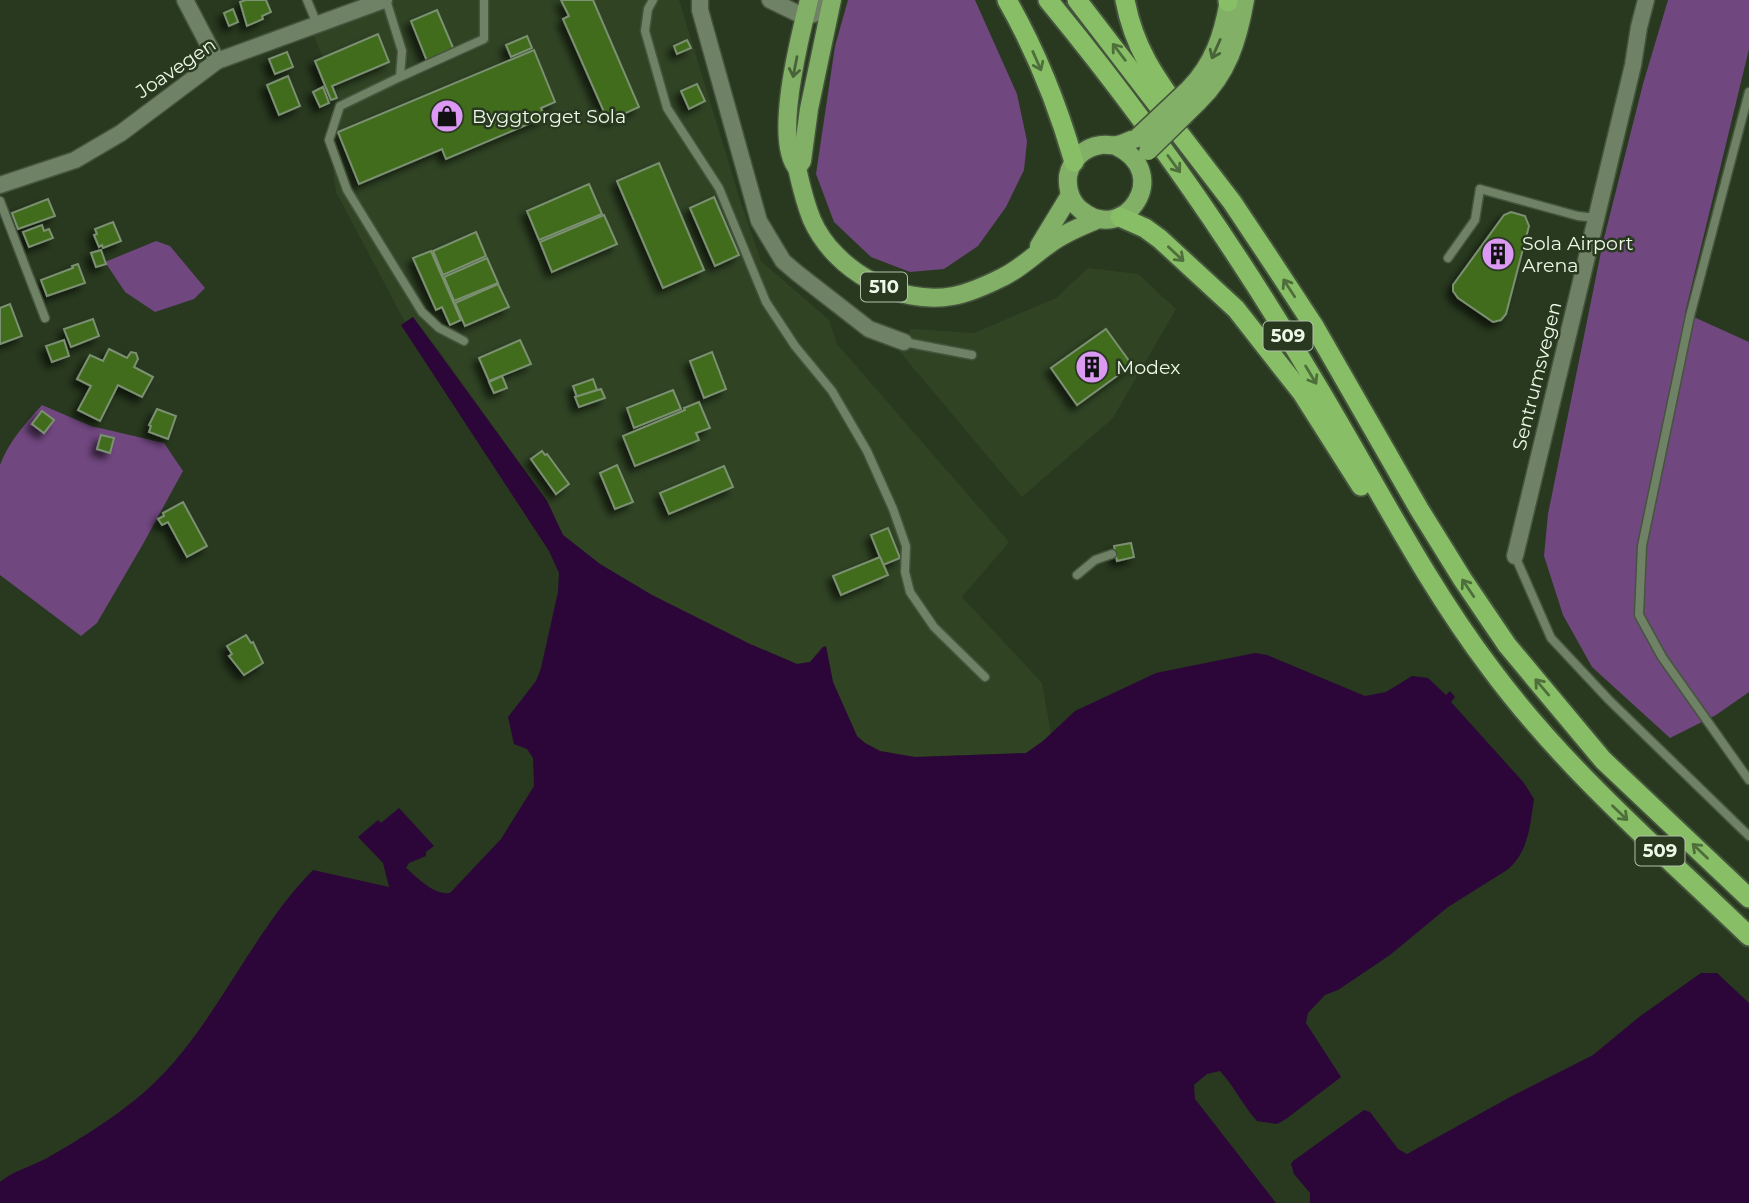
<svg xmlns="http://www.w3.org/2000/svg" width="1749" height="1203" font-family="Montserrat,sans-serif">
<style>
.built{fill:#304424}
.green{fill:#70477f}
.water{fill:#2c0638}
.building{fill:#3f6c1e;stroke:#7c9072;stroke-width:2;filter:url(#shadow)}
.lines{fill:none;stroke-linecap:round;stroke-linejoin:round}
.service-casing{stroke:#45543d;stroke-width:11}
.minor-casing{stroke:#45543d;stroke-width:19}
.primary-casing{stroke:#45543d;stroke-width:21}
.trunk-casing{stroke:#45543d;stroke-width:23}
.service{stroke:#6f8265;stroke-width:8}
.minor{stroke:#6f8265;stroke-width:16}
.primary{stroke:#82b066;stroke-width:18}
.trunk{stroke:#88bf66;stroke-width:19}
.primary-bridge-casing{stroke:#45543d;stroke-width:21;stroke-linecap:butt}
.primary-bridge{stroke:#82b066;stroke-width:18}
.oneway{stroke:#486338}
.oneway2{stroke:#4e6f3b}
.labels{text-anchor:middle;dominant-baseline:central;stroke-width:5;stroke-linejoin:round;paint-order:stroke}
.shield{fill:#28391f;stroke:#b2bfac;stroke-width:2}
.shield-label{font-size:18px;font-weight:bold;fill:#edf8e8}
.street-label{font-size:19px;fill:#edf8e8;stroke:#28391f}
.poi-label{font-size:19px;fill:#edf8e8;stroke:#28391f;text-anchor:start}
</style>
<defs>
<filter id="shadow"><feDropShadow dx="-5.5" dy="5.5" stdDeviation="3.5" flood-color="#0009"/></filter>
</defs>
<rect width="100%" height="100%" fill="#28391f"/>
<!-- built -->
<g class="built">
<path d="M391,0H679L740,200L761,261L829,320L837,344L1009,542L962,597L1042,683L1051,734L1043,741L1026,753L915,757L880,751L865,743L857,736L833,682L826,647H822L810,662L797,664L750,644L652,595L600,564L563,535L547,501L442,355L413,317L405,322L336,192L330,147L342,105L311,28Z"/>
<path d="M1088,268L1138,274L1176,309L1113,418L1022,497L899,351L911,329L974,333L1056,298Z"/>
</g>
<!-- green -->
<g class="green">
<path d="M848,0H975L1017,94L1027,141L1024,170L1006,207L978,246L944,269L910,272L871,257L834,222L816,174L835,46Z"/>
<path d="M1668,0H1749V49L1685,313L1749,342V692L1716,715L1670,738L1592,667L1563,615L1544,556L1548,514L1603,242L1643,84Z"/>
<path d="M156,241L170,246L205,288L194,299L155,312L125,292L105,262Z"/>
<path d="M42,405L91,426L164,443L183,471L143,544L97,623L81,636L0,575V465C9,441 25,424 42,405Z"/>
</g>
<!-- water -->
<g class="water">
<path d="M413,317L547,501L563,535L600,564L652,595L750,644L797,664L810,662L823,647L826,646L833,682L857,736L865,743L880,751L915,757L1026,753L1043,741L1075,711L1156,673L1255,653L1267,655L1365,696L1386,692L1412,676L1428,678L1446,695L1450,691L1455,697L1451,702L1524,783L1534,799C1530,825 1529,852 1507,870L1448,907L1390,955L1338,990L1325,995L1308,1013L1306,1023L1341,1077L1286,1119L1277,1124L1257,1121C1243,1106 1235,1087 1220,1071L1207,1074L1194,1085L1195,1099L1276,1203H0V1182C14,1170 31,1167 47,1158C82,1138 124,1112 153,1084C218,1022 250,934 313,870L389,887L383,863L358,837L378,820L381,823L399,808L434,846L426,852V856L409,863L406,868C418,878 433,895 450,893L501,839L534,786L533,758L527,749L514,744L508,717L536,681L541,668L558,592L559,573L549,551L401,325Z"/>
<path d="M1701,973H1717L1749,1003V1203H1310V1193L1294,1174L1291,1164L1293,1161L1364,1110L1370,1112L1398,1149L1407,1154L1512,1096L1593,1055L1639,1017Z"/>
</g>
<!-- building -->
<g class="building">
<path d="M246,0H266L271,12L262,16L263,19L247,26L240,2Z"/>
<path d="M561,0H593L639,107L608,121L563,19L569,16Z"/>
<path d="M233,9L238,22L229,26L224,13Z"/>
<path d="M437,10L454,50L427,61L411,21Z"/>
<path d="M378,34L389,62L332,86L337,98L331,100L315,61Z"/>
<path d="M527,36L532,48L511,57L506,45Z"/>
<path d="M687,40L691,48L677,54L674,46Z"/>
<path d="M534,50L555,102L541,108L545,117L446,159L442,149L359,184L338,132Z"/>
<path d="M287,52L293,67L275,74L269,59Z"/>
<path d="M288,76L300,106L279,115L267,85Z"/>
<path d="M697,84L705,101L689,109L681,91Z"/>
<path d="M323,87L329,103L320,107L313,92Z"/>
<path d="M659,163L704,270L663,288L617,181Z"/>
<path d="M589,184L602,214L539,240L527,211Z"/>
<path d="M714,197L739,255L715,266L690,208Z"/>
<path d="M48,199L55,216L18,229L12,213Z"/>
<path d="M1511,212L1525,216L1529,226L1506,314L1501,320L1493,322L1458,298L1453,291V285L1504,215Z"/>
<path d="M604,215L617,244L552,272L540,242Z"/>
<path d="M113,222L121,241L103,248L102,245L99,247L94,235L97,234L95,229Z"/>
<path d="M42,225L44,231L49,229L53,238L29,247L23,232Z"/>
<path d="M476,232L486,256L443,275L433,251Z"/>
<path d="M101,250L106,264L96,267L91,253Z"/>
<path d="M431,251L461,320L450,325L442,307L436,310L413,258Z"/>
<path d="M487,258L498,283L454,301L444,277Z"/>
<path d="M78,264L85,283L47,296L41,280L73,268L72,266Z"/>
<path d="M498,284L509,307L465,326L455,303Z"/>
<path d="M10,304L22,336L0,344V308Z"/>
<path d="M93,319L99,336L71,347L64,329Z"/>
<path d="M1106,329L1132,365L1077,405L1051,368Z"/>
<path d="M64,340L69,356L52,362L46,346Z"/>
<path d="M520,340L531,364L489,381L479,358Z"/>
<path d="M109,349L127,358L131,352L136,353L138,359L134,367L153,377L142,397L118,385L100,421L78,410L91,386L77,379L90,355L103,361Z"/>
<path d="M712,352L726,389L704,398L690,361Z"/>
<path d="M502,376L507,388L494,393L489,382Z"/>
<path d="M593,379L597,390L577,397L573,386Z"/>
<path d="M601,389L605,398L579,407L575,397Z"/>
<path d="M673,390L681,409L634,428L627,408Z"/>
<path d="M699,402L710,428L696,433L699,440L635,466L623,436L685,410L684,408Z"/>
<path d="M157,409L176,416L168,439L149,432L151,426L149,425Z"/>
<path d="M42,411L54,420L44,433L32,424Z"/>
<path d="M101,435L114,438L110,453L97,449Z"/>
<path d="M542,451L545,455L547,454L569,484L556,494L531,459Z"/>
<path d="M617,465L633,502L615,509L600,473Z"/>
<path d="M724,466L733,487L669,514L660,493Z"/>
<path d="M183,502L207,546L187,557L168,522L162,525L158,519L164,516L163,513Z"/>
<path d="M888,528L900,558L883,565L871,535Z"/>
<path d="M1131,543L1134,557L1117,561L1114,546Z"/>
<path d="M880,557L888,575L841,595L833,576Z"/>
<path d="M246,635L251,643L253,642L263,663L244,675L229,656L232,654L227,646Z"/>
</g>
<g class="lines">
<defs>
<g id="service">
<path d="M307,0L317,24"/>
<path d="M386,0L402,51L400,77L340,106L329,140L347,190L422,312L439,328L464,341"/>
<path d="M653,0L648,9L645,31L667,108L719,188L766,302L795,346L832,391L867,451L893,509L906,546L905,572L910,592L934,627L985,677"/>
<path d="M400,77L484,39V0"/>
<path d="M1749,92L1690,316L1642,546L1639,615L1662,657L1749,780"/>
<path d="M0,201L45,318"/>
<path d="M1448,258L1475,220L1480,189L1578,216L1597,218"/>
<path d="M904,342L972,355"/>
<path d="M1515,556L1551,638L1609,700L1749,836"/>
<path d="M1077,575L1095,560L1112,554"/>
</g>
<g id="minor">
<path d="M185,0L217,61"/>
<path d="M700,0V10L759,221L783,261L797,273L869,329L904,342"/>
<path d="M770,0L805,17L831,8L825,2"/>
<path d="M0,185L75,160L121,133L217,61L384,0"/>
<path d="M1515,556L1633,65L1639,27L1646,0"/>
</g>
<g id="primary">
<path d="M832,0L809,109L802,161L797,168C801,186 805,203 812,220C834,270 898,306 953,296C970,293 987,285 1003,277C1020,269 1035,254 1051,243C1066,232 1082,226 1099,219"/>
<path d="M1189,89C1214,63 1223,35 1229,0"/>
<path d="M1198,102C1228,73 1238,40 1245,0"/>
<path d="M1116,146C1174,173 1124,246 1081,210C1071,202 1067,189 1068,176C1071,160 1084,147 1101,145C1106,144 1112,146 1117,145C1123,144 1130,140 1137,138"/>
<path d="M797,168C773,140 800,36 809,0"/>
<path d="M1039,246L1070,195"/>
</g>
<g id="trunk">
<path d="M1007,0C1036,51 1058,106 1074,162"/>
<path d="M1048,0C1147,120 1236,248 1315,382C1373,478 1423,579 1491,669C1565,769 1660,850 1749,936"/>
<path d="M1077,0L1232,202L1270,259L1314,326L1419,509L1463,580L1507,645L1603,760L1749,898"/>
<path d="M1125,0C1134,48 1155,77 1183,116"/>
<path d="M1228,2V0"/>
<path d="M1120,217L1145,228L1160,239L1236,309L1302,393L1361,486"/>
</g>
</defs>
<!-- service casing -->
<use href="#service" class="service-casing"/>
<!-- minor casing -->
<use href="#minor" class="minor-casing"/>
<!-- primary casing -->
<use href="#primary" class="primary-casing"/>
<!-- trunk casing -->
<use href="#trunk" class="trunk-casing"/>
<!-- service -->
<use href="#service" class="service"/>
<!-- minor -->
<use href="#minor" class="minor"/>
<!-- primary -->
<use href="#primary" class="primary"/>
<!-- trunk -->
<use href="#trunk" class="trunk"/>
<defs>
<g id="primary-bridge">
<path d="M1137,138L1189,89"/>
<path d="M1148,151L1198,102"/>
</g>
</defs>
<!-- primary-bridge casing -->
<use href="#primary-bridge" class="primary-bridge-casing"/>
<!-- primary-bridge -->
<use href="#primary-bridge" class="primary-bridge"/>
</g>
<!-- one-way arrows -->
<defs><path id="oneway-shaft" d="M-6 0H5M1.5-3L5.5 0L1.5 3" fill="none" stroke-width="1.6" stroke-linecap="round" stroke-linejoin="round" transform="scale(1.75)"/></defs>
<g class="oneway">
<use href="#oneway-shaft" transform="translate(1216 49) rotate(114)"/>
<use href="#oneway-shaft" transform="translate(795 67) rotate(101)"/>
</g>
<g class="oneway2">
<use href="#oneway-shaft" transform="translate(1119 52) rotate(-127)"/>
<use href="#oneway-shaft" transform="translate(1037 61) rotate(66)"/>
<use href="#oneway-shaft" transform="translate(1174 164) rotate(54)"/>
<use href="#oneway-shaft" transform="translate(1176 254) rotate(43)"/>
<use href="#oneway-shaft" transform="translate(1289 288) rotate(-123)"/>
<use href="#oneway-shaft" transform="translate(1311 375) rotate(59)"/>
<use href="#oneway-shaft" transform="translate(1468 588) rotate(-124)"/>
<use href="#oneway-shaft" transform="translate(1542 687) rotate(-130)"/>
<use href="#oneway-shaft" transform="translate(1620 813) rotate(44)"/>
<use href="#oneway-shaft" transform="translate(1700 851) rotate(-136)"/>
</g>
<!-- icons -->
<defs>
<symbol id="shop-disc" viewBox="-11 -11 22 22"><circle r="9.5" fill="#dc99f4" stroke="#28391f"/><path d="M-5-2.5h2.3a2.7 3.5 0 0 1 5.4 0H5L5.5 6h-11ZM-1.5-2.5h3a1.5 2.3 0 0 0-3 0Z" fill="#111"/></symbol>
<symbol id="building-disc" viewBox="-11 -11 22 22"><circle r="9.5" fill="#dc99f4" stroke="#28391f"/><path d="M-4-6H4V6H1V3H-1V6H-4ZM-2.5-4.3h1.7v1.8h-1.7ZM.8-4.3h1.7v1.8H.8ZM-2.5-1h1.7V.8h-1.7ZM.8-1h1.7V.8H.8Z" fill="#111"/></symbol>
</defs>
<g fill-rule="evenodd">
<use href="#shop-disc" x="428" y="97" width="38" height="38"/>
<use href="#building-disc" x="1479" y="235" width="38" height="38"/>
<use href="#building-disc" x="1073" y="348" width="38" height="38"/>
</g>
<g class="labels">
<!-- shield labels -->
<g class="shield">
<rect x="861" y="272.5" width="46" height="29" rx="5"/>
<rect x="1263.5" y="321.5" width="49" height="29" rx="5"/>
<rect x="1635.5" y="836.5" width="49" height="29" rx="5"/>
</g>
<g class="shield-label">
<text x="884" y="287">510</text>
<text x="1288" y="336">509</text>
<text x="1660" y="851">509</text>
</g>
<!-- street labels -->
<g class="street-label">
<text transform="translate(176 68) rotate(-34)">Joavegen</text>
<text transform="translate(1537 376) rotate(-76)">Sentrumsvegen</text>
</g>
<!-- poi labels -->
<g class="poi-label">
<text x="472" y="116">Byggtorget Sola</text>
<text x="1522" y="243">Sola Airport<tspan x="1522" dy="22">Arena</tspan></text>
<text x="1116" y="367">Modex</text>
</g>
</g>
</svg>
